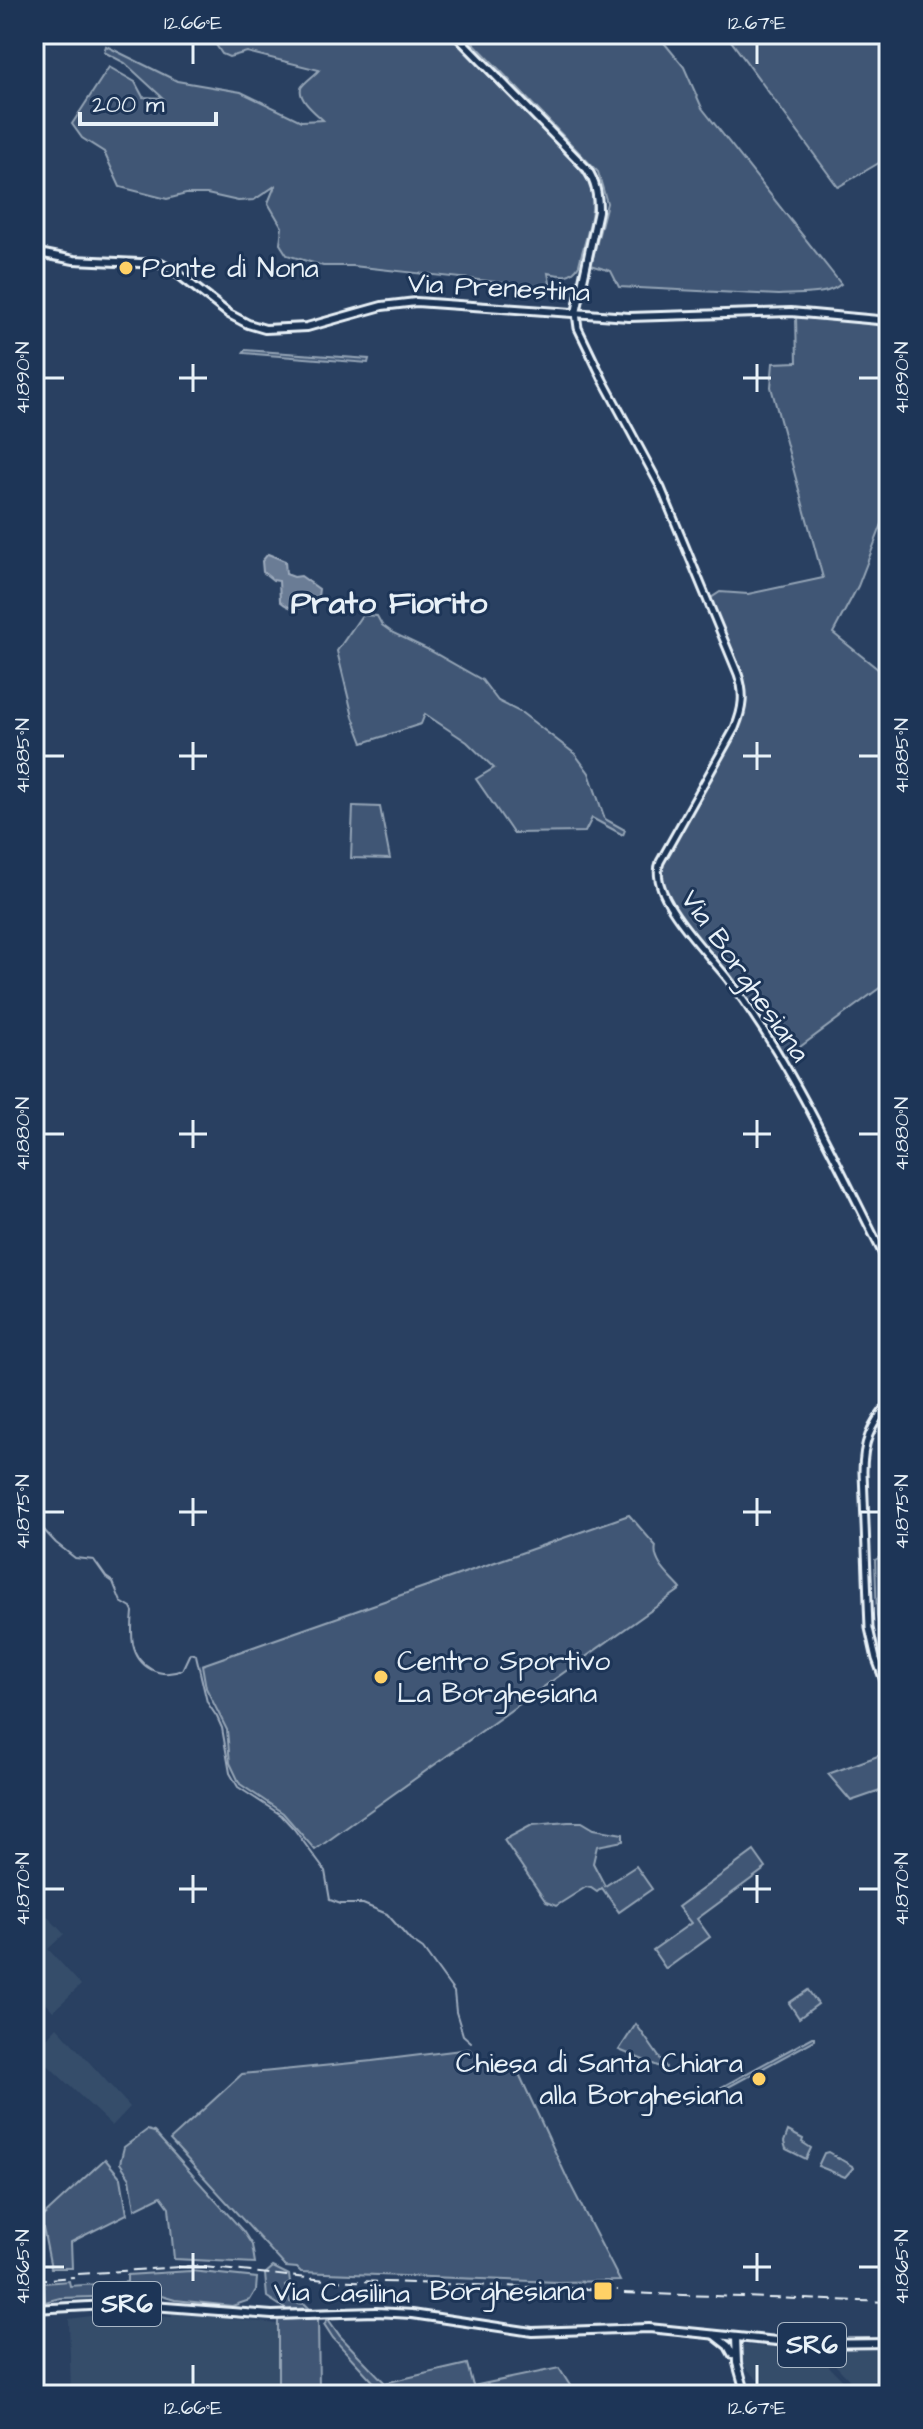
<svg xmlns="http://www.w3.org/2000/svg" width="923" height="2429" font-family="'Architects Daughter',sans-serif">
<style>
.built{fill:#364d6b}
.green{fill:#415774;stroke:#94a4b6;stroke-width:2}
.water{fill:#6b7c95;stroke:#9dabbd;stroke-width:2}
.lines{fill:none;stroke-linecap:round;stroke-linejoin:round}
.stream{stroke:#9dabbd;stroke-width:2}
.minor-casing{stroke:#e8f1f8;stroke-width:11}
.major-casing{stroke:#e8f1f8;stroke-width:12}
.minor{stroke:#1d3557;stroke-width:5}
.major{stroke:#1d3557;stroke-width:6}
.rail{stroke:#e8f1f8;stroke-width:2;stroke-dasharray:12 6;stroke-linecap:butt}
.ticks{fill:none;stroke:#e8f1f8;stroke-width:3}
.poi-dot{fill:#ffd166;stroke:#1d3557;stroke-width:3}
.labels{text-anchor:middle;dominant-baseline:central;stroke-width:6;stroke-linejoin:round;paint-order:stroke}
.shield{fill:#1d3557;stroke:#abb9c8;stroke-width:2}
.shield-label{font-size:26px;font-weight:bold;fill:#e8f1f8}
.poi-label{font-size:28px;fill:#e8f1f8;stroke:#1d3557;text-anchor:start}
.street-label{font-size:28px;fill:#e8f1f8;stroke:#1d3557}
.quarter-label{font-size:32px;font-weight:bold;fill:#e8f1f8;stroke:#1d3557}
.neatline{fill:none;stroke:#e8f1f8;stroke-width:3}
.ticks-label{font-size:20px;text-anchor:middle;fill:#e8f1f8}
</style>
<rect width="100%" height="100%" fill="#294061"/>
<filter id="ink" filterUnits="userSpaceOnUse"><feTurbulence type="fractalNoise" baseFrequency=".0125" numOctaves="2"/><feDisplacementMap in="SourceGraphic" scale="16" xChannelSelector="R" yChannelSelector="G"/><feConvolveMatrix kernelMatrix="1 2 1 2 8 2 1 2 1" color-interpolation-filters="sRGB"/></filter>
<g filter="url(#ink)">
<!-- built -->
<g class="built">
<path d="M47,1916L64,1934L48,1949L81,1985L53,2011L34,1990V1926Z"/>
<path d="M57,2027L130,2107L112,2126L34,2052Z"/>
<path d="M172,2312L277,2324L278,2391L172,2395H71L69,2319L105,2314L172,2317Z"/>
<path d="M744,2345L814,2351L857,2395H774L740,2362L739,2352Z"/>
<path d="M889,2347V2395H864L820,2349Z"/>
</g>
<!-- green -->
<g class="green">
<path d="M209,34H448L578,166C582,173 589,180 591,188C597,211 584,242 579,265C571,278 563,276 548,273L551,288L353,266H323L287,255L280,244L282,227L268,203L275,186L254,200L238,201L207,194H186L167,199L120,187L104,152L82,138L72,124L109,67L135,82L143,97L163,98L125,63L104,52L106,46L177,81L241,92L301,121L323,120C316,113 298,100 301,88C303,83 315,75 319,70L247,52L229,57L222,54Z"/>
<path d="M465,34H657L684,67L702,108L841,284C826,297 799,293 779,295L619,287L611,271L591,265L607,203L598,172Z"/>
<path d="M726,34H889V157L838,187Z"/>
<path d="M796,317L847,320L889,327V506L858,586L833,633L889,678V981L785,1058L767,1028L668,902L658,868L740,716L743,690L708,600L720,592L748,594L823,578L771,387L773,363L797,362Z"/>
<path d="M245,350L369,359L368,363L243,353Z"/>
<path d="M362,615L377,616L382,625L393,633L429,650L482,680L498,701L522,713L575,754L589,773L605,819L625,830L623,835L592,818L585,832L513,833L476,779L494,768L467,742L425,714L421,724L363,743L353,717L337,651Z"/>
<path d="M353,806L380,807L390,859L351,858Z"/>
<path d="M629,1515L656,1546C652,1563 671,1577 681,1589L315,1850L283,1813L240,1784L230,1763L227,1730L206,1688L202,1665Z"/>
<path d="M889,1552V1655L886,1657L877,1616L875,1560Z"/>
<path d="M889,1752V1807L880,1791L851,1801L828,1774Z"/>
<path d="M568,1822H582L594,1829L623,1834V1841L597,1846L593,1863L605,1886L636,1866L652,1889L619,1912L602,1888L597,1892L591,1888L586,1887L556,1906L546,1902L504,1840L532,1825Z"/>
<path d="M754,1851L766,1868L697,1919L710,1937L666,1969L653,1950L691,1923L678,1907Z"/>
<path d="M808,1990L818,2004L799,2018L789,2003Z"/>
<path d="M636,2024L666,2067L665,2069L619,2050Z"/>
<path d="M813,2037H815V2040L721,2091L718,2089Z"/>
<path d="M469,2049C484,2064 494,2074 516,2067L567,2178L620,2281L557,2282L301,2272L297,2268L286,2267L170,2140L242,2074L372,2061Z"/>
<path d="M147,2130L154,2132L243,2231L252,2245L255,2263L174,2259L169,2207L161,2196L135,2209L130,2178L120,2163L124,2147Z"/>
<path d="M788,2131L803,2139L802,2142L811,2148L806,2159L786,2149L784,2142Z"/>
<path d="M828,2152L852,2166L853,2168L845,2177L818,2166L824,2153Z"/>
<path d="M105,2159L121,2178L127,2214L71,2242L72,2268H51L41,2218Z"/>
<path d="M273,2267L289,2275L290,2283L285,2286L290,2302L305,2304L309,2308L287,2310L267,2297L265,2274Z"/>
<path d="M191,2271L257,2278L256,2290L250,2300L232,2306L175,2300L158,2295L60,2298L45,2302L44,2283L69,2281L70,2286L127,2282V2275Z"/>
<path d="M318,2318L319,2390L278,2391V2320Z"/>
<path d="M328,2319L340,2336L385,2383L467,2364L473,2386L559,2368L576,2395H394L385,2386L379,2388L333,2338L324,2324Z"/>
</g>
<!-- water -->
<path class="water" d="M268,554L285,561L286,574L294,577L301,576L319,589L318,597C305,608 294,614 280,601L279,581L273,580L263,572L262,561Z"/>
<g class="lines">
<!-- stream -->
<path class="stream" d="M34,1441C52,1464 42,1502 43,1529L56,1543L75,1558L94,1560L106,1577L113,1582L121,1602L131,1608L133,1612C132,1622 131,1633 133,1644C138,1668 160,1679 182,1670L190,1653L196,1655L207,1702L217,1717L222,1728L230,1773L238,1787L281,1815L294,1829L325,1871L330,1900L341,1904H363L387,1914L410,1940L423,1949L454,1992L456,2012L463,2035L471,2042"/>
<defs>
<g id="minor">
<path d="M576,313L578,328L603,380L661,488L738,674C745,694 743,709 735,728L660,862C647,895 708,953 728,979C794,1066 839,1169 889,1266"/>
<path d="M889,1404C870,1425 863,1444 863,1472L869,1628L876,1659L889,1694"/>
</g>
<g id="major">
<path d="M455,34L587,169C596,183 598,195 598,211L576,313"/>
<path d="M34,252L74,260L161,264L178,274L229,314L248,324L265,329L307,327L382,306L416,302L629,317L791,312L889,321"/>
<path d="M34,2309L126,2304L272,2315L376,2312L412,2314L532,2332L649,2328L806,2344L889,2343"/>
<path d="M714,2335L728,2346L733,2355"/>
<path d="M736,2337L737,2363L746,2395"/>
</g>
</defs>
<!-- minor casing -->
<use href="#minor" class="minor-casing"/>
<!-- major casing -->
<use href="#major" class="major-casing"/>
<!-- minor -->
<use href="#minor" class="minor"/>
<!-- major -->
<use href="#major" class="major"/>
<!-- rail -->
<g class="rail">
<path d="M78,2274L194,2266L326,2280L618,2290"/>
<path d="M34,2280L74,2277"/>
<path d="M624,2293L889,2302"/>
</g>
</g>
</g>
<!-- ticks -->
<path class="ticks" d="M193,44V64M757,44V64M193,364V392M757,364V392M44,378H64M179,378H207M743,378H771M859,378H879M193,742V770M757,742V770M44,756H64M179,756H207M743,756H771M859,756H879M193,1120V1148M757,1120V1148M44,1134H64M179,1134H207M743,1134H771M859,1134H879M193,1498V1526M757,1498V1526M44,1512H64M179,1512H207M743,1512H771M859,1512H879M193,1875V1903M757,1875V1903M44,1889H64M179,1889H207M743,1889H771M859,1889H879M193,2253V2281M757,2253V2281M44,2267H64M179,2267H207M743,2267H771M859,2267H879M193,2365V2385M757,2365V2385"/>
<!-- markers -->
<g class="poi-dot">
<circle cx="126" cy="268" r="8"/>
<circle cx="381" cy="1677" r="8"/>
<circle cx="759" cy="2079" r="8"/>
<rect x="593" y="2281" width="20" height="20" rx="4"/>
</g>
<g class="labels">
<!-- shield labels -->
<g class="shield">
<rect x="93" y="2282" width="68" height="44" rx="6"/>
<rect x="778" y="2323" width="68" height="44" rx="6"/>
</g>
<g class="shield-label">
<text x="127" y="2304">SR6</text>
<text x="812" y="2345">SR6</text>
</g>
<!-- poi labels -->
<g class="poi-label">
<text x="142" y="268">Ponte di Nona</text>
<text x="397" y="1661">Centro Sportivo<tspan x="397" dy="32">La Borghesiana</tspan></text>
<text x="743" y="2063" text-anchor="end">Chiesa di Santa Chiara<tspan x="743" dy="32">alla Borghesiana</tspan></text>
<text x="585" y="2291" text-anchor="end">Borghesiana</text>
</g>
<!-- street labels -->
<g class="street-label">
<text transform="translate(499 288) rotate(3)">Via Prenestina</text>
<text transform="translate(745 976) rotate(55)">Via Borghesiana</text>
<text transform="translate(342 2293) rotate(1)">Via Casilina</text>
</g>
<!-- quarter labels -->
<g class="quarter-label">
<text x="389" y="603">Prato Fiorito</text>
</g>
</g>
<!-- margin -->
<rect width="923" height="2429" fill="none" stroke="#1d3557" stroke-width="88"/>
<!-- scale -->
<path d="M80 112v12h136v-12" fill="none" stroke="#e8f1f8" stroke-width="4"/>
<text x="92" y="112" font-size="24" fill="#e8f1f8" stroke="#1d3557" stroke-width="6" paint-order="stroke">200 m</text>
<rect x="44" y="44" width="835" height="2341" class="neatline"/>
<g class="ticks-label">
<text x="193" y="29">12.66°E</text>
<text x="757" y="29">12.67°E</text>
<text transform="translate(22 378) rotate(-90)" y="7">41.890°N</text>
<text transform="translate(901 378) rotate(-90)" y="7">41.890°N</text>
<text transform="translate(22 756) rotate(-90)" y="7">41.885°N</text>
<text transform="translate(901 756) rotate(-90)" y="7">41.885°N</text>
<text transform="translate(22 1134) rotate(-90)" y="7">41.880°N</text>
<text transform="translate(901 1134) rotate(-90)" y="7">41.880°N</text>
<text transform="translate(22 1512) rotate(-90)" y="7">41.875°N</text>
<text transform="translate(901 1512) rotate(-90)" y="7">41.875°N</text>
<text transform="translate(22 1889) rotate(-90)" y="7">41.870°N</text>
<text transform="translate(901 1889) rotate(-90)" y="7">41.870°N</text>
<text transform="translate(22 2267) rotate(-90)" y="7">41.865°N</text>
<text transform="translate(901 2267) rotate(-90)" y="7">41.865°N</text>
<text x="193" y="2414">12.66°E</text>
<text x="757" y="2414">12.67°E</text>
</g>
</svg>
